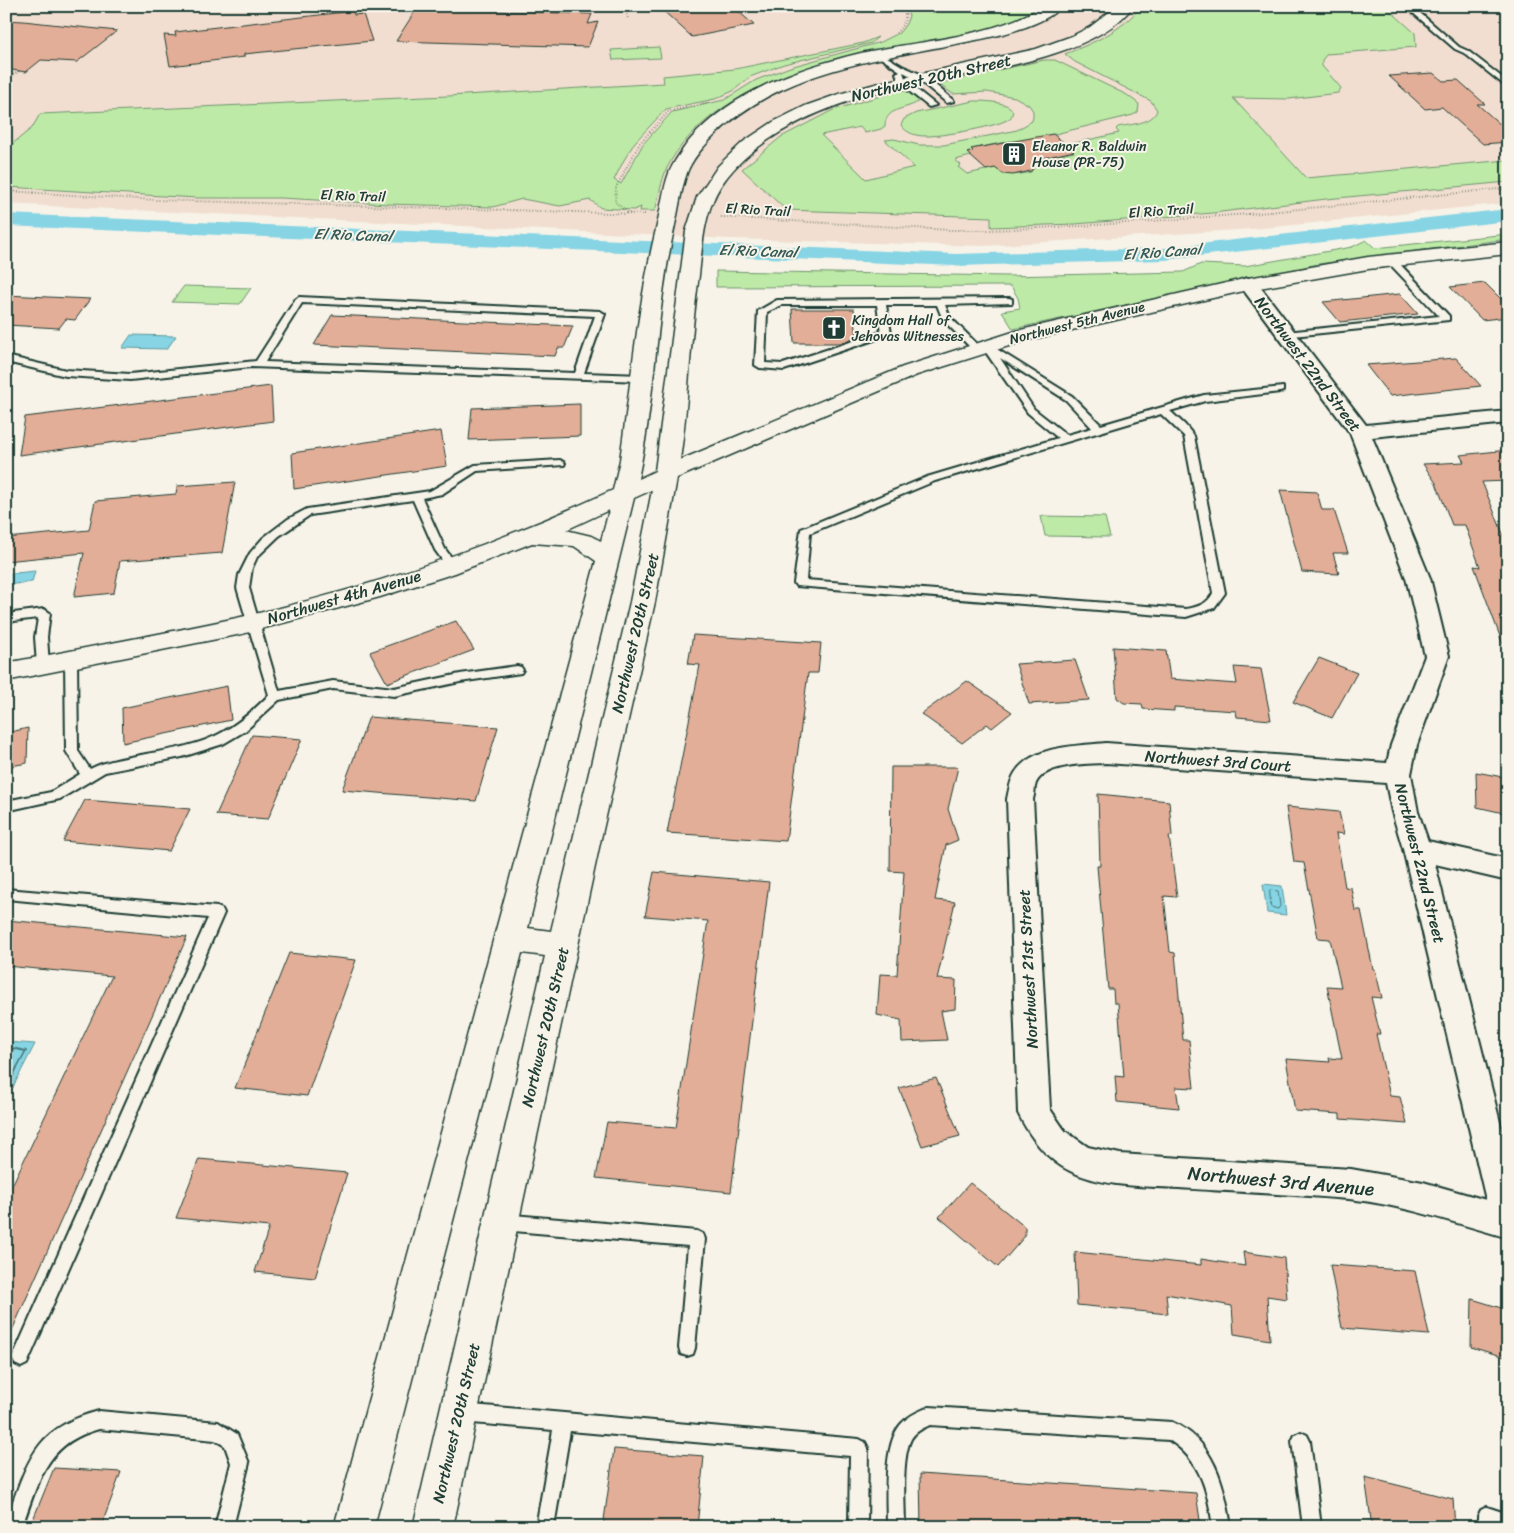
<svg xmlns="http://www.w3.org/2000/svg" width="1514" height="1533" font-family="Sriracha,sans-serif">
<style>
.built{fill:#f1ded0}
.green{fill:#beeaa7;stroke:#6e946e}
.water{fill:#86d4e4;stroke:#5d989e}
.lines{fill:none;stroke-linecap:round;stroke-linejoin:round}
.shore-far1{stroke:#48797a;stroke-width:1}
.shore{stroke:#48797a;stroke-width:2}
.canal{fill:#86d4e4;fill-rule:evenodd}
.building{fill:#e3ae97;stroke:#1f3d34}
.service-casing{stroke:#1f3d34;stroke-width:4}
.minor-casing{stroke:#1f3d34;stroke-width:4}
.tertiary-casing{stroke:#1f3d34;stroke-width:3}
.path{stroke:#1f3d34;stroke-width:2;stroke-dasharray:0.5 2.5;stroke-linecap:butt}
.service{fill:#f7f3e8;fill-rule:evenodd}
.minor{fill:#f7f3e8;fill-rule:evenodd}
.tertiary{fill:#f7f3e8;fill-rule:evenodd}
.labels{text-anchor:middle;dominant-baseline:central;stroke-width:4;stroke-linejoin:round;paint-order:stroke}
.far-poi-label{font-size:14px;fill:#1f3d34;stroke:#f7f3e8;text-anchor:start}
.far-street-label{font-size:14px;fill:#1f3d34;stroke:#f7f3e8}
.far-water-label{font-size:15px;font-style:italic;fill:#345b57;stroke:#f7f3e8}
.street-label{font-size:16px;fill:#1f3d34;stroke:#f7f3e8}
.near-street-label{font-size:19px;fill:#1f3d34;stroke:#f7f3e8}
</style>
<rect width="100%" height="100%" fill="#f7f3e8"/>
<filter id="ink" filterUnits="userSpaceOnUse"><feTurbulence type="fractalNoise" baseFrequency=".02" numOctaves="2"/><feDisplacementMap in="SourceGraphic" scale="10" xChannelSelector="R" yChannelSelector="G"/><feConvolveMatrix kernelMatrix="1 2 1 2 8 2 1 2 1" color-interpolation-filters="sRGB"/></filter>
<g filter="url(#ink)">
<!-- built -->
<path class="built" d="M6,6H1508V203L1253,229L983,246L731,239L6,204Z"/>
<!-- green -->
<g class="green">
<path d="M905,6H1044C989,36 926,40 865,53C819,62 774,77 734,101C707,117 681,140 667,168C661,181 659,197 655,211H640L641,207L634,210L601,208L590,200L560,206L522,199L493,207L387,204L281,198H197L6,187V149L32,128L40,114L448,96L664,83L663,76L735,69L863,43L878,37L871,43L784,64L750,77L733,91L715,99L666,109L635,142L624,160L614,180L621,184L643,144L672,112L724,100L756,80L790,67L881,42L899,33L906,24L909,16Z"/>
<path d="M1141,6H1385L1415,33L1416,47L1327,54L1322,60V66L1341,88L1338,93L1289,99L1233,98L1306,178L1508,160V182L1326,199L1213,213L1075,224L991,227V217L786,210L742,169L781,137L833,110L901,90L909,92L919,101C908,110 885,107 885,126L881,129L865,133L860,127L821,135L866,179L914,167L885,140L894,139L919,145H944L1017,130L1032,121L1033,117V111L1029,105L1015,97L987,92L953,94L941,86L944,82L1044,60H1055L1127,95L1139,104L1138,112L1133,115L1014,144L1011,141L971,149L973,151L967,153L971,156L955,160L961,165L958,167L967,174L995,168C1008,177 1017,175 1031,172L1037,163L1034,160L1074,152L1066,145L1119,133L1116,129L1118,127C1130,124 1153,124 1157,110L1151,101L1075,62L1065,54C1093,43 1122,31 1141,6Z"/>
<path d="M659,47L661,58L613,60L611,50Z"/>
<path d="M974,101C981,101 1021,101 1011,117C1005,126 937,137 925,136C916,136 906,133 901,125L904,119L916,113Z"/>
<path d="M1508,234V239L1318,264L1013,329L1002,311L1020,308L1018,298L1011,286L716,287V271L1008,276L1183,272L1201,264L1245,266L1352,247L1366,240L1375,248Z"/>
<path d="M184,286L251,288L240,304L172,302Z"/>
<path d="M1041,516L1105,517L1110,537L1045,536Z"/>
</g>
<!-- water -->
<g class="water">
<path d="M131,335L176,336L167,349L122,348Z"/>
<path d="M35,571L32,582L6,585V574Z"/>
<path d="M1263,884L1282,886L1286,915L1267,913Z"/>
<path d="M7,1042L35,1044L9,1095L6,1094Z"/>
</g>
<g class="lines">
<!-- shore-far1 -->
<path class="shore-far1" d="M1270,890L1278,891L1280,906L1278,909L1271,907Z"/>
<!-- shore -->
<path class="shore" d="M6,1047L26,1051L6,1088"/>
<!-- canal -->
<path class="canal" d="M1508,209V221L1164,260L956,266L6,226V214L956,254L1164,248Z"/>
</g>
<!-- building -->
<g class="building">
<path d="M658,6H732L754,25L692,37Z"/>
<path d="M417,8L592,14L588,24L598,22L588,47L396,41Z"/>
<path d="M353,11L354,15L363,14L372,41L244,54V57L170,66L164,35L176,36L175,32Z"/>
<path d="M6,20L23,21L117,31L77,62L41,60L26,72L6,69Z"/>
<path d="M1433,73L1443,81L1458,80L1485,104H1477L1508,131V142L1483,144L1442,107L1425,109L1389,76Z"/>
<path d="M1053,134L1074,151L1039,159L1031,171L1013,175L1003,174L995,168L986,170L967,153L973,151L971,149Z"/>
<path d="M1485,283L1508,306V317L1482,320L1450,287Z"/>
<path d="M1400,294L1418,314L1340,322L1323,302Z"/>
<path d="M6,295L90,299L75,320L66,319L59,328L6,325Z"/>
<path d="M792,309H854L857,338L843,343H794Z"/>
<path d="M332,315L573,326L564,348H558L555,356L314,345Z"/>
<path d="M1456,358L1481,386L1390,396L1366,365Z"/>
<path d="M271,386L273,421L19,455L25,417Z"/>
<path d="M580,404V436L469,440L472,408Z"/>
<path d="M441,431L447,466L294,489L292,453Z"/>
<path d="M1508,450V481L1482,482L1508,546V650H1505L1474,566L1480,567L1465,525H1452L1436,483L1423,464L1464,462L1460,455Z"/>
<path d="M235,482L222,553L120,561L114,593L74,597L84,553L6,561V538L89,530L95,501L176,494L177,486Z"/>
<path d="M1280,490L1317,492L1322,510H1334L1348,553H1333L1339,574L1302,572Z"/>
<path d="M456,621L474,650L387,683L370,652Z"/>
<path d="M693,635L821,643L818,673H808L786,841L667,833L700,665L688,664Z"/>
<path d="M1113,647L1166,651L1170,679L1237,684L1234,667L1261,669L1271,720L1237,717L1236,711L1174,707V711L1143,709L1142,704L1124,703L1117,698Z"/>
<path d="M1319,658L1357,673L1332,718L1293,702Z"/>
<path d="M1075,660L1089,700L1029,704L1016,664Z"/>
<path d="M967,681L1012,712L992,728L987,724L962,743L921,714Z"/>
<path d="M227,686L231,720L123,743L122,708Z"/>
<path d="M369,717L498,727L476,801L342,790Z"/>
<path d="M28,728L27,763L6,767V733Z"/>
<path d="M252,735L302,739L268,819L216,815Z"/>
<path d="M891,767H958L948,809L958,840L946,845L935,900L955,902L937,979L956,980L955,1009L941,1011L947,1040L902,1042L901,1020L877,1015L880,974L897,975L904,872L890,871Z"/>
<path d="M1476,772L1508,778V814L1477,807Z"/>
<path d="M1098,794L1169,801L1172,836H1169L1177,897L1164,896L1170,952L1175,953L1183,1040H1189L1194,1088L1176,1087L1179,1108L1117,1102L1115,1076L1124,1077L1118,1003H1114L1113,989H1108L1097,866H1100Z"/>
<path d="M85,800L190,809L169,851L63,841Z"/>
<path d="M1286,807L1339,812L1344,834L1336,833L1345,887L1351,888L1355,910H1361L1373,969H1375L1382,998L1371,997L1380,1034H1376L1390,1096L1400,1097L1407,1124L1340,1119V1114L1295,1111L1286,1059L1330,1062L1329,1058L1342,1059L1327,986L1341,987L1330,939L1318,938L1304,863L1294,862Z"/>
<path d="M654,872L769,882L731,1192L596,1178L607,1122L676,1128L708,921L645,916Z"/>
<path d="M6,920L187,937L6,1344V1198L112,976L6,966Z"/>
<path d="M289,953L356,960L307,1096L235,1088Z"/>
<path d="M936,1078L960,1136L922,1146L899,1088Z"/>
<path d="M199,1159L347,1173L315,1278L255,1272L269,1227L176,1218Z"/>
<path d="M970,1183L1025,1227V1236L998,1267L939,1217Z"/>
<path d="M1075,1252L1201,1265V1259L1245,1266L1243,1252L1284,1258L1287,1299L1267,1296L1270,1340L1234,1334L1232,1306L1166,1294L1168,1314L1077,1305Z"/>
<path d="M1330,1265L1415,1271L1429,1335L1342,1328Z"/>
<path d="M1472,1299L1508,1310V1358L1471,1347Z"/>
<path d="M614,1449L704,1456L697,1527H603Z"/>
<path d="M54,1468L121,1472L101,1527H30Z"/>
<path d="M920,1474L1196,1493L1201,1527H921Z"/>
<path d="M1365,1477L1453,1499L1455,1527H1372Z"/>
</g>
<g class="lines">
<defs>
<g id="service">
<path d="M1405,6H1412L1459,47L1468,51L1508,82V88L1464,53L1455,49Z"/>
<path d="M878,54H882L902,66L925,76L954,101L947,103L919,80L903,72L906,81L936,105L929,107L900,84L896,73L900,71L878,56Z"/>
<path d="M1392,258L1395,259L1449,316V320L1283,337L1281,335L1286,332L1439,316L1389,263V259Z"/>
<path d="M299,297L600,311L605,314L584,373L642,375L647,378L642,381L251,367L130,380L66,376L6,362V356L66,370L130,374L256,361L295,300ZM302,303L595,316L575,373L265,362Z"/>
<path d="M1009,298L1012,299V303L945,305L950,317L980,347V351H974L943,320L937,305H886L891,333L889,335L784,370L760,368L755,365L758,311L777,300ZM782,305H877L881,332L783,364L765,363L767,312Z"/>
<path d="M987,343L1072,396L1101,425L1204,395L1283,387V391L1280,392L1205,401L1170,411L1185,425L1194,436L1225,593L1214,608L1186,617L796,586L794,583L801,529L927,477L1058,438L1028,413L983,348L984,344ZM1000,358L1066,400L1092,428L1067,435L1034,409ZM1161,414L1184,436L1213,593C1208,604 1198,607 1186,609L806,580L810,533L935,481Z"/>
<path d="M560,460L565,463L564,465L477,471L442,494L422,498L445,549L457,565L456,568H448L435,550L413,500L310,515L279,536L257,557L252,568L249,588L279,691L333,681L394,688L460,674L517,666L521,667L523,670L521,673L460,682L394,696L333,689L279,700L245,731L223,744L182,757L105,772L60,799L6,811V801L51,792L80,774L66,751L65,659L67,656L71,655L77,659L78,751L90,769C107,760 127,758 146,754C205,744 226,738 269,695L237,588L239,575L250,553L263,538L288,519L307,509L430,491L475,465Z"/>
<path d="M44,609L50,613L47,637L49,665L43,669L37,665L35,637L38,618L6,622V614Z"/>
<path d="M6,889L217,907L222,909L224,913L27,1364L21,1367L15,1364L12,1358L15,1352L208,918L6,899Z"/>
<path d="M501,1214L697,1231L703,1234L705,1239L695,1348L693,1354L687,1356L681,1354L679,1348L688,1246L501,1230L495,1227L493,1222L495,1217Z"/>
<path d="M461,1404L859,1439L865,1442L868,1448L867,1527H849L850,1456L570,1431L554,1527H536L553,1430L461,1422L455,1419L452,1413L455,1407Z"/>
<path d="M929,1407L1172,1422C1214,1440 1225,1486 1231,1527H1213C1208,1492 1201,1460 1169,1440L930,1425C923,1428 915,1432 911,1439C901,1458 905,1505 905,1527H887C887,1499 882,1444 902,1423C909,1415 920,1411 929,1407Z"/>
<path d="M99,1411L218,1422L237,1434L249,1463L233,1527H215L231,1463L225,1446L215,1440L99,1429C46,1443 39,1480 22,1527H6V1521C28,1462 33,1428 99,1411Z"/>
<path d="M1301,1432L1307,1435L1310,1441L1321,1527H1303L1292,1441L1295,1435Z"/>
<path d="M1487,1507L1508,1514V1527H1478V1516L1481,1510Z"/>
</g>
<path id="minor" d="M1248,278L1255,280L1366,425L1508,411V423L1372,437L1430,578L1449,656L1417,745L1411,774L1418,812L1428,841L1508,859V881L1435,864L1508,1154V1238C1456,1223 1403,1205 1349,1199C1293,1194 1235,1192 1179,1188C1143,1186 1103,1187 1070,1171C1047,1160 1029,1136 1018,1113L1007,799C1009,790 1010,781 1015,773C1033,745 1077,746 1106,743L1387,763L1391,745L1425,656L1406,578L1350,433L1239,284L1241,280ZM1106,763L1386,783L1392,812L1403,849L1486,1200L1423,1182L1351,1169L1120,1154L1088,1147L1065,1131L1050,1109L1033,799C1035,794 1034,788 1036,783C1046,763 1087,764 1106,763Z"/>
<path id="tertiary" d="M1043,6H1061C1047,25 994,37 971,41C882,59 780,69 713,137C703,147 692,159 687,173C681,189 679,208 675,225C656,308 656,395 638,479L655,471L686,231L697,197L718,166L743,142L773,122L805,106L839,94L879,83L1036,49L1072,36L1090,27L1117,6H1133C1092,64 949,74 883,91C842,102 803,116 768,140C746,155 723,176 713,201C703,224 702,250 699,275C690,337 689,399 680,460L903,367L1016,331L1248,278L1368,257L1508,242V254L1368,269L1248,290L1028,340L917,375L677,478L655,602L600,843L453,1527H413L545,956L522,953L374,1527H334L596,561L574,546L532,543L455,573L380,597L242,634L6,681V663C84,648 163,634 241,617C369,589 494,545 613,490L620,460C631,382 638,302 657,225C661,208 663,189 669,173C673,163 682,150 689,141C732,91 799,68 861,53C919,41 993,37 1043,6ZM652,490L630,602L551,931L528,928L634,498ZM609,510L601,541L591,536L566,530Z"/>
</defs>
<!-- service casing -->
<use href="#service" class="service-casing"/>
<!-- minor casing -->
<use href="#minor" class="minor-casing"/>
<!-- tertiary casing -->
<use href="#tertiary" class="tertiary-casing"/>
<!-- path -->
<g class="path">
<path d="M624,6L628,19"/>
<path d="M896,33C904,25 908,17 903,6"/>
<path d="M6,80L19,71"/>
<path d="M6,191L157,200L645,214"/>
<path d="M630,214L615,202L616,187L640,143L669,111L709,103"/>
<path d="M721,217L950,230H989L1083,226L1249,214L1508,188"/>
</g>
<!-- service -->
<use href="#service" class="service"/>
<!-- minor -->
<use href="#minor" class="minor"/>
<!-- tertiary -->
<use href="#tertiary" class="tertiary"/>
</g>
</g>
<!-- icons -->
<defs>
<symbol id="building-square" viewBox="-11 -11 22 22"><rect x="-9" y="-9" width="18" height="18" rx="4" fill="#1f3d34" stroke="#f7f3e8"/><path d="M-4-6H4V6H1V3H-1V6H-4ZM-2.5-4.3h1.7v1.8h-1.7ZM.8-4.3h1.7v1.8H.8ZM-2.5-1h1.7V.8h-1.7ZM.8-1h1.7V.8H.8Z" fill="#fff"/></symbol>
<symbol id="church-square" viewBox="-11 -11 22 22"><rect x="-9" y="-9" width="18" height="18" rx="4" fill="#1f3d34" stroke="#f7f3e8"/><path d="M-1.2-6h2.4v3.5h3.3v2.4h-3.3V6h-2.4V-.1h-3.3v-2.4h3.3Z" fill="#fff"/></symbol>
</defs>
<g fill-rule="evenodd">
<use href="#building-square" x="1000" y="140" width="28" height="28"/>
<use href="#church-square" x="820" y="314" width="28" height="28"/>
</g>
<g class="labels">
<!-- far-poi labels -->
<g class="far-poi-label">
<text x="1032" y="146">Eleanor R. Baldwin<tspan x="1032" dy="16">House (PR-75)</tspan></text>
<text x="852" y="320">Kingdom Hall of<tspan x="852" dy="16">Jehovas Witnesses</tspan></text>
</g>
<!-- far-street labels -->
<g class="far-street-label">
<text transform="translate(353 196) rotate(2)">El Rio Trail</text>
<text transform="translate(758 210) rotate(3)">El Rio Trail</text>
<text transform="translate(1161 211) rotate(-4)">El Rio Trail</text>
<text transform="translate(1077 323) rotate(-14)">Northwest 5th Avenue</text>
</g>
<!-- far-water labels -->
<g class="far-water-label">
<text transform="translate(353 235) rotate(2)">El Rio Canal</text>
<text transform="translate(758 251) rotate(2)">El Rio Canal</text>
<text transform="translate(1162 252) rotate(-4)">El Rio Canal</text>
</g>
<!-- street labels -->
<g class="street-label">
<text transform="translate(931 78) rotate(-13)">Northwest 20th Street</text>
<text transform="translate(1308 364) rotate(53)">Northwest 22nd Street</text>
<text transform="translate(344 597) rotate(-16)">Northwest 4th Avenue</text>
<text transform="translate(635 633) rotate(-77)">Northwest 20th Street</text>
<text transform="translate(1218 761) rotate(4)">Northwest 3rd Court</text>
<text transform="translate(1420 863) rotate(76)">Northwest 22nd Street</text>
<text transform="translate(1028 969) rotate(-93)">Northwest 21st Street</text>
<text transform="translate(545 1027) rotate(-77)">Northwest 20th Street</text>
<text transform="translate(456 1423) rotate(-77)">Northwest 20th Street</text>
</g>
<!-- near-street labels -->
<g class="near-street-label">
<text transform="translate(1281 1181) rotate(5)">Northwest 3rd Avenue</text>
</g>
</g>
<!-- margin -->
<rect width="1514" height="1533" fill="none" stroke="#f7f3e8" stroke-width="25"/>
<rect x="12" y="12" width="1489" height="1508" fill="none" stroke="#1f3d34" stroke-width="2" filter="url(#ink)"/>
</svg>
